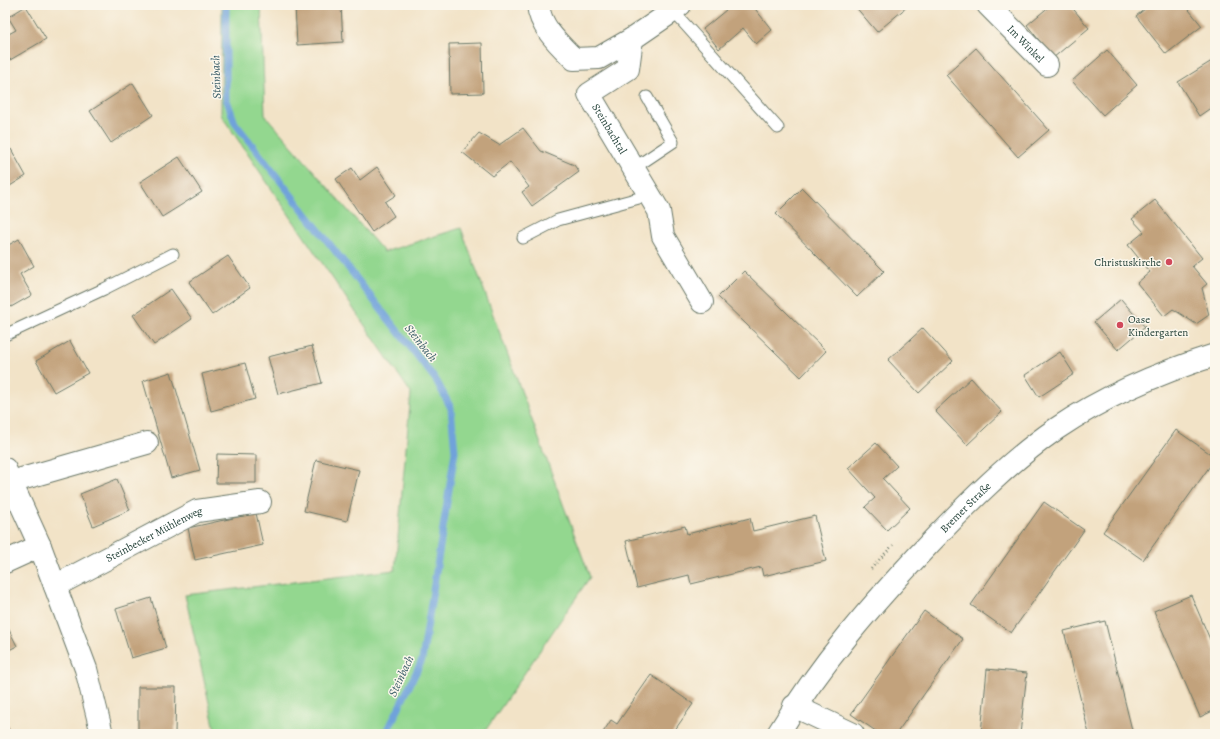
<svg xmlns="http://www.w3.org/2000/svg" width="1220" height="739" font-family="Alegreya,serif">
<style>
.green{fill:#93d78f;stroke:#598a62}
.lines{fill:none;stroke-linecap:round;stroke-linejoin:round}
.stream{stroke:#6fa2da;stroke-width:7}
.building{fill:#c2a27c}
.service-casing{stroke:#697767;stroke-width:13}
.minor-casing{stroke:#697767;stroke-width:24}
.tertiary-casing{stroke:#697767;stroke-width:24}
.path{stroke:#697767;stroke-width:2.5;stroke-dasharray:1 3;stroke-linecap:butt}
.service{stroke:#fff;stroke-width:11}
.minor{stroke:#fff;stroke-width:22}
.tertiary{stroke:#fff;stroke-width:22}
.poi-dot{fill:#d1495b;stroke:#fbf7ec;stroke-width:1.5}
.labels{text-anchor:middle;dominant-baseline:central;stroke-width:3;stroke-linejoin:round;paint-order:stroke}
.street-label{font-size:11px;fill:#1f3d34;stroke:#fbf7ec}
.poi-label{font-size:11px;fill:#1f3d34;stroke:#fbf7ec;text-anchor:end}
.water-label{font-size:12px;font-style:italic;fill:#375b66;stroke:#fbf7ec}
</style>
<rect width="100%" height="100%" fill="#fbf7ec"/>
<filter id="ink" filterUnits="userSpaceOnUse"><feTurbulence type="fractalNoise" baseFrequency=".025" numOctaves="2"/><feDisplacementMap in="SourceGraphic" scale="8" xChannelSelector="R" yChannelSelector="G"/><feConvolveMatrix kernelMatrix="1 2 1 2 8 2 1 2 1" color-interpolation-filters="sRGB"/></filter>
<filter id="wash" filterUnits="userSpaceOnUse"><feTurbulence type="fractalNoise" baseFrequency=".012" numOctaves="4" result="noise"/><feDisplacementMap in="SourceGraphic" scale="16" xChannelSelector="R" yChannelSelector="G"/><feGaussianBlur stdDeviation="0.9" result="paint"/><feColorMatrix in="noise" values="0 0 0 0 0 0 0 0 0 0 0 0 0 0 0 0 0 1.4 0 .05"/><feComposite in="paint" operator="in"/></filter>
<g filter="url(#wash)">
<rect width="100%" height="100%" fill="#f2e3c7"/>
<!-- green -->
<path class="green" d="M222,5H261L265,115L384,252L461,228L590,577L483,734H216L185,595L395,570L411,393L221,115Z"/>
<g class="lines">
<!-- stream -->
<path class="stream" d="M226,5V98L235,123L436,380L451,408L455,452L422,660L386,734"/>
</g>
<g id="blocks">
<!-- building -->
<g class="building">
<path d="M295,5H341L343,42L297,45Z"/>
<path d="M732,5H752L772,30L756,44L743,28L719,49L703,29Z"/>
<path d="M854,5H907L908,6L877,32Z"/>
<path d="M1051,5H1070L1089,28L1053,58L1027,25Z"/>
<path d="M1150,5H1185L1202,26L1166,54L1136,16Z"/>
<path d="M26,6L46,39L10,60L5,53V36L16,30L8,17Z"/>
<path d="M482,43L483,93L450,94L449,44Z"/>
<path d="M976,48L1049,130L1018,157L946,75Z"/>
<path d="M1107,50L1137,85L1103,115L1072,81Z"/>
<path d="M1215,59V105L1199,116L1178,82Z"/>
<path d="M133,83L153,115L111,143L90,111Z"/>
<path d="M523,128L541,151L574,165L579,172L532,206L522,192L529,187L510,162L492,176L462,152L479,133L499,145Z"/>
<path d="M11,149L26,176L5,189V152Z"/>
<path d="M179,157L202,192L162,217L140,182Z"/>
<path d="M377,167L396,195L385,202L394,216L372,232L336,179L352,168L360,180Z"/>
<path d="M802,188L884,271L857,297L776,214Z"/>
<path d="M1155,200L1202,258L1192,266L1207,284L1202,288L1209,315L1196,324L1173,309L1164,316L1137,283L1150,272L1128,245L1144,232L1132,219Z"/>
<path d="M19,239L34,266L20,274L32,295L11,307L5,296V247Z"/>
<path d="M228,256L250,288L212,315L189,282Z"/>
<path d="M744,271L826,351L801,377L718,297Z"/>
<path d="M171,289L192,319L154,345L133,315Z"/>
<path d="M1121,299L1145,327L1118,350L1094,322Z"/>
<path d="M923,328L953,361L919,393L888,360Z"/>
<path d="M70,341L88,373L54,392L36,361Z"/>
<path d="M312,346L322,383L278,394L268,357Z"/>
<path d="M1060,352L1074,374L1039,397L1025,375Z"/>
<path d="M245,363L255,399L211,411L202,374Z"/>
<path d="M171,372L200,470L171,478L143,381Z"/>
<path d="M971,378L1002,412L967,445L935,411Z"/>
<path d="M1176,430L1215,457V459L1143,560L1103,532Z"/>
<path d="M876,443L897,466L883,479L910,508L887,530L865,507L875,498L848,468Z"/>
<path d="M217,454L256,455V483H216Z"/>
<path d="M316,460L359,470L347,521L304,511Z"/>
<path d="M117,479L130,510L93,526L80,494Z"/>
<path d="M1044,502L1084,530L1011,633L971,605Z"/>
<path d="M256,513L263,545L195,560L188,528Z"/>
<path d="M815,516L826,561L763,576L761,567L691,584L689,575L637,588L626,541L685,526L687,534L750,518L753,531Z"/>
<path d="M1191,595L1215,651V710L1200,717L1154,611Z"/>
<path d="M151,598L166,648L131,658L116,609Z"/>
<path d="M924,611L963,639L896,734H880L851,714Z"/>
<path d="M1105,621L1133,734H1089L1064,631Z"/>
<path d="M5,622L17,646L5,652Z"/>
<path d="M987,669L1027,673L1020,734H981Z"/>
<path d="M651,675L693,704L672,734H602L611,720L617,724Z"/>
<path d="M138,687H176L175,734H138Z"/>
<path d="M5,722L11,734H5Z"/>
</g>
</g>
</g>
<g filter="url(#ink)">
<use href="#blocks" fill-opacity="0" stroke="#697767" stroke-width="1"/>
<g class="lines">
<defs>
<g id="service">
<path d="M673,11L778,128"/>
<path d="M634,168L673,142L647,97"/>
<path d="M523,238L558,220L650,195"/>
<path d="M5,335L104,289L173,254"/>
</g>
<g id="minor">
<path d="M538,5C540,27 559,44 574,59L599,58L632,39L673,11L680,5"/>
<path id="s1" d="M988,5L1047,65"/>
<path id="s2" d="M632,39L628,69L589,94L659,211L663,236L702,302"/>
<path d="M11,482L147,443"/>
<path d="M5,562L40,546"/>
<path id="s3" d="M55,586L197,511L260,502"/>
<path d="M794,706L853,734"/>
</g>
<g id="tertiary">
<path d="M5,469L40,546L86,669L102,734"/>
<path id="s4" d="M778,734C820,664 874,602 930,543C968,503 1011,460 1056,429C1103,397 1161,372 1215,355"/>
</g>
</defs>
<!-- service casing -->
<use href="#service" class="service-casing"/>
<!-- minor casing -->
<use href="#minor" class="minor-casing"/>
<!-- tertiary casing -->
<use href="#tertiary" class="tertiary-casing"/>
<!-- path -->
<path class="path" d="M871,569L878,561L893,545"/>
<!-- service -->
<use href="#service" class="service"/>
<!-- minor -->
<use href="#minor" class="minor"/>
<!-- tertiary -->
<use href="#tertiary" class="tertiary"/>
</g>
</g>
<!-- markers -->
<g class="poi-dot">
<circle cx="1169" cy="262" r="4"/>
<circle cx="1120" cy="325" r="4"/>
</g>
<g class="labels">
<!-- street labels -->
<g class="street-label">
<text stroke="none"><textPath href="#s1" startOffset="54">Im Winkel</textPath></text>
<text stroke="none"><textPath href="#s2" startOffset="117">Steinbachtal</textPath></text>
<text stroke="none"><textPath href="#s4" startOffset="295">Bremer Straße</textPath></text>
<text stroke="none"><textPath href="#s3" startOffset="112">Steinbecker Mühlenweg</textPath></text>
</g>
<!-- poi labels -->
<g class="poi-label">
<text x="1161" y="262">Christuskirche</text>
<text x="1128" y="319" text-anchor="start">Oase<tspan x="1128" dy="13">Kindergarten</tspan></text>
</g>
<!-- water labels -->
<g class="water-label">
<text transform="translate(216 77) rotate(-92)">Steinbach</text>
<text transform="translate(421 343) rotate(52)">Steinbach</text>
<text transform="translate(401 676) rotate(-65)">Steinbach</text>
</g>
</g>
<!-- margin -->
<rect width="1220" height="739" fill="none" stroke="#fbf7ec" stroke-width="20"/>
</svg>
